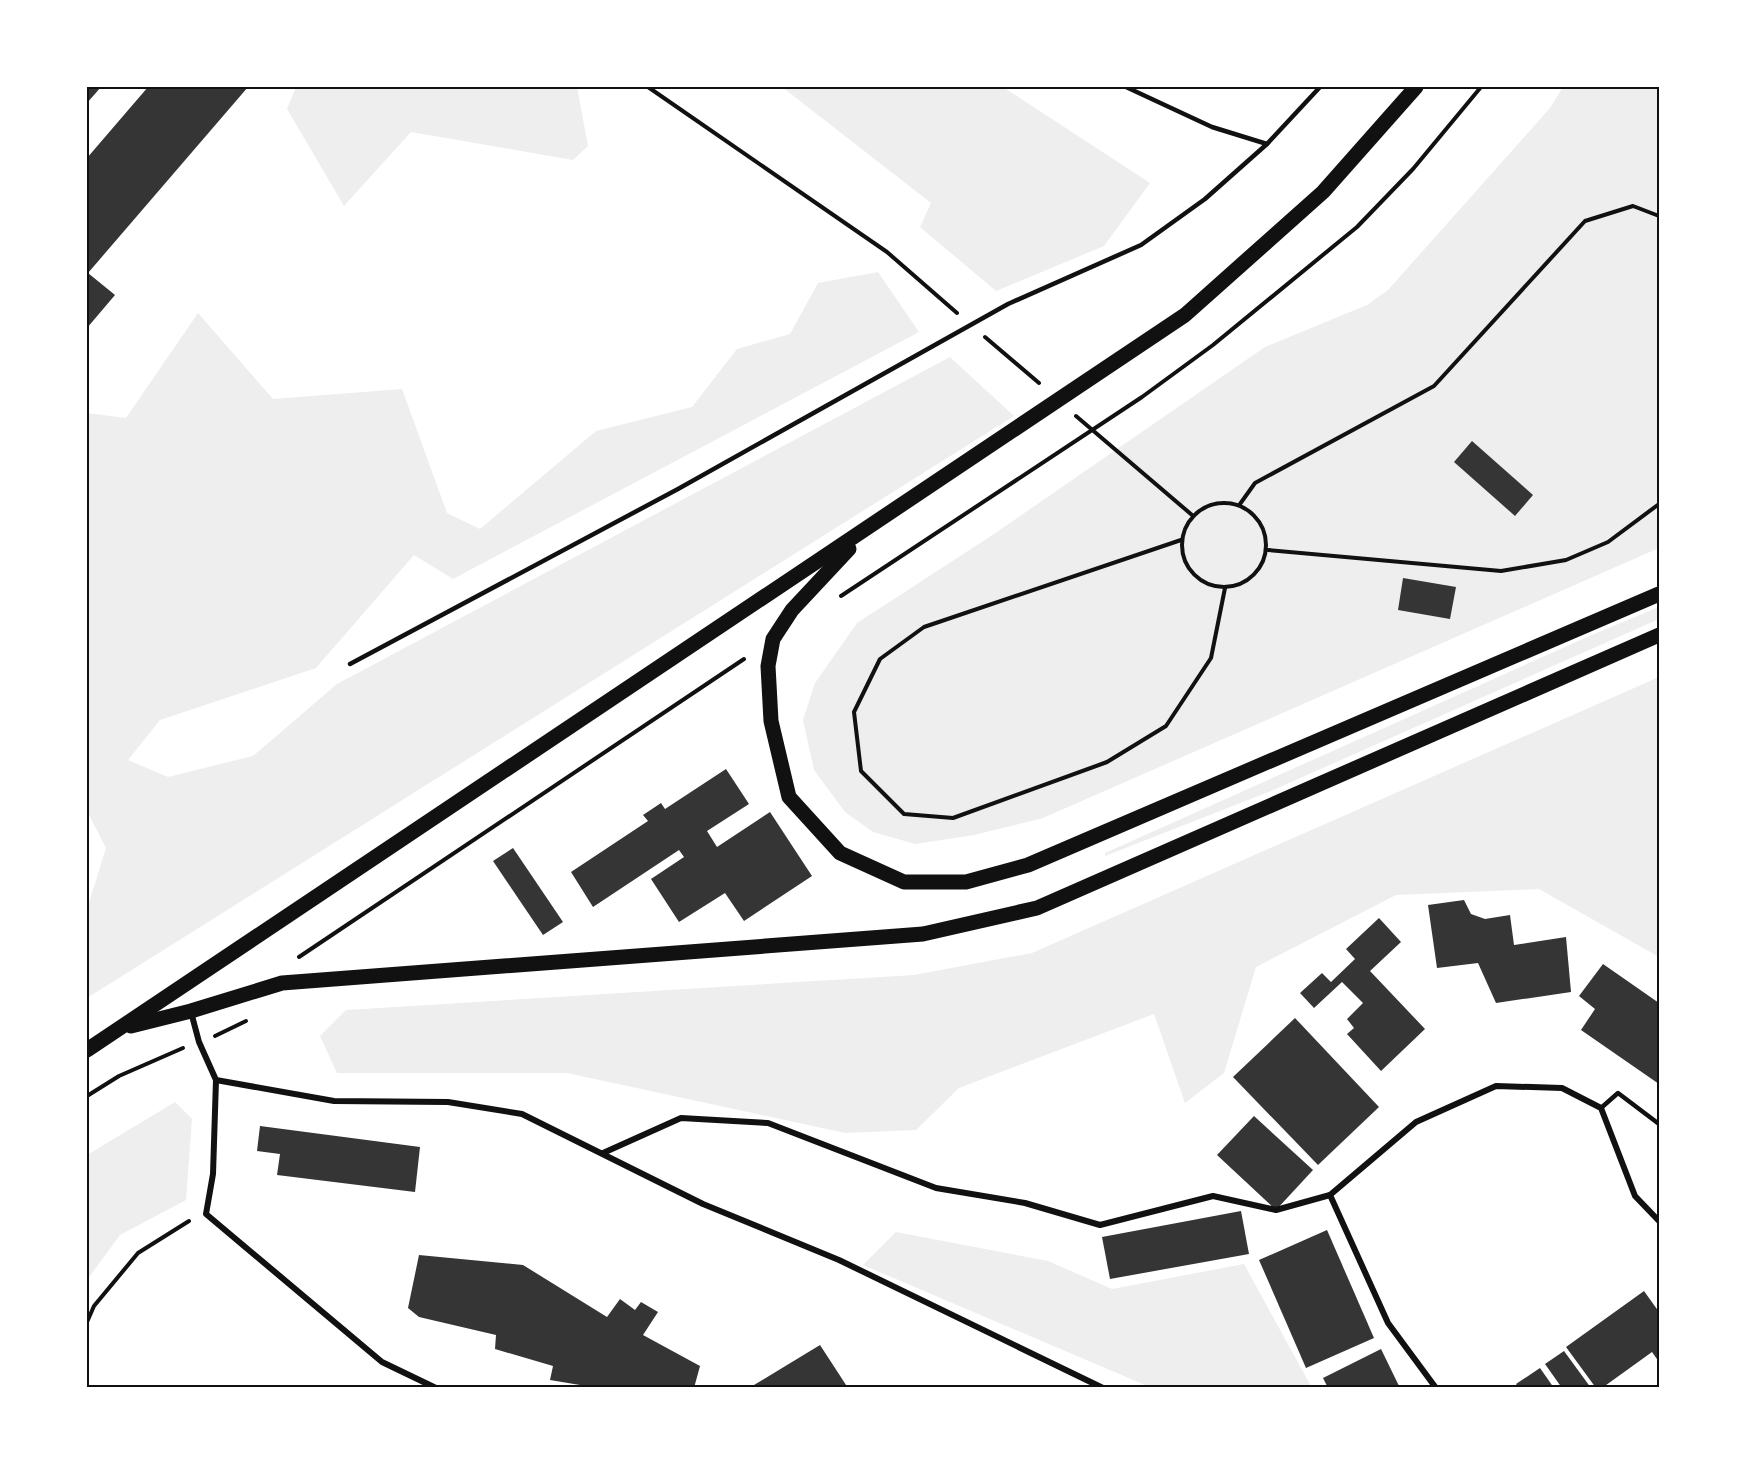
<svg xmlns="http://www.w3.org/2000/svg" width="1746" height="1475" font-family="Overpass,sans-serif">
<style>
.green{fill:#eee}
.building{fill:#353535}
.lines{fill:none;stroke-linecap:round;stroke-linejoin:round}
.path{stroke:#111;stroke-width:4}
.service{stroke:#111;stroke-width:4.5}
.minor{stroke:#111;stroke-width:6}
.primary{stroke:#111;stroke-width:15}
.neatline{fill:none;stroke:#111;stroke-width:2}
</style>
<rect width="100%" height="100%" fill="#fff"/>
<!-- green -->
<g class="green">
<path d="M296,87H577L588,146L573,160L411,132L344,206L287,109Z"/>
<path d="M782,87H1003L1150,183L1104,246L996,291L920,227L931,203Z"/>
<path d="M1563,87H1659V548L1043,818L974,835L915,844L873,832L845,812L814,770L803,720L815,683L857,623L991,536L1265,347L1367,305L1388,290L1550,108Z"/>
<path d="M878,272L919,332L453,579L414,555L316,668L160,720L128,760L168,777L253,756L337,684L950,357L1014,416L87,998V909L106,848L87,811V413L126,418L198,313L273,399L402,389L447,513L480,529L596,431L692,407L737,349L790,334L818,283Z"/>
<path d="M1659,607V619L1271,791L1105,856V853L1594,634Z"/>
<path d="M1659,677V957L1539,889L1396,895L1256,967L1224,1073L1185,1103L1154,1014L959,1088L916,1130L845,1133L567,1073H337L320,1036L346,1010L914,975L1032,953Z"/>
<path d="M175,1102L192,1119L186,1200L120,1235L87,1280V1155Z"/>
<path d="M896,1232L1048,1261L1112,1289L1244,1264L1312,1388H1152L863,1265Z"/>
</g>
<!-- building -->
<g class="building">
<path d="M87,87H101L87,103Z"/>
<path d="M148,87H248L88,273L115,295L87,328V158Z"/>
<path d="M1472,441L1533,495L1515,516L1454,462Z"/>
<path d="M1403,578L1456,587L1450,619L1398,610Z"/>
<path d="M726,769L749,804L707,831L717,847L770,812L812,876L744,921L725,893L679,922L651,879L684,857L679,850L593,907L571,872L648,821L643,815L661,803L665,809Z"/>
<path d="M513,848L563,922L543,935L493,861Z"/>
<path d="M1464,900L1471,914L1485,919L1510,915L1514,945L1566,937L1571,992L1496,1003L1478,963L1437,968L1428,905Z"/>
<path d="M1379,918L1401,942L1370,971L1425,1029L1381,1071L1347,1034L1354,1028L1347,1019L1363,1003L1342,982L1314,1008L1300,993L1322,973L1331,982L1355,959L1346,949Z"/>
<path d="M1603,964L1659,1003V1084L1581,1030L1595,1009L1579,996Z"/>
<path d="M1295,1018L1379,1107L1318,1165L1233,1077Z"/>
<path d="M1254,1116L1313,1170L1276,1210L1217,1155Z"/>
<path d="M260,1126L420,1147L415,1192L277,1175L280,1154L257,1151Z"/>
<path d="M1241,1211L1249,1254L1110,1279L1102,1237Z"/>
<path d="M1327,1230L1374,1338L1306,1368L1259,1260Z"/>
<path d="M419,1255L523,1265L607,1317L620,1299L635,1310L641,1302L658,1312L643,1335L700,1366L694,1388H580V1385L550,1380L553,1366L495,1349L496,1335L419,1317L408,1308Z"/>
<path d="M1644,1291L1659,1312V1362L1652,1352L1602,1388H1596L1566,1347Z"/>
<path d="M820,1345L848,1388H749Z"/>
<path d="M1381,1349L1400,1388H1328L1323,1378Z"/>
<path d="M1564,1351L1591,1388H1562L1545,1364Z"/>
<path d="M1540,1368L1554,1388H1519L1516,1384Z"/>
</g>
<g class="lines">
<!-- path -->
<g class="path">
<path d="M648,87L887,252L957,313"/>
<path d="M985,337L1039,383"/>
<path d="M1076,416L1192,515"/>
<circle cx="1224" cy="545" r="42"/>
<path d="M1240,504L1255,483L1434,386L1585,221L1633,206L1659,216"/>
<path d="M1181,540L924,627L880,659L854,712L861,771L904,814L953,818L1107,762L1166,726L1211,658L1225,588"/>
<path d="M1268,550L1501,571L1566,560L1608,542L1659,504"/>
<path d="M841,596L1142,397L1213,345L1357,227L1413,169L1481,87"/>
<path d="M299,957L744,659"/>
<path d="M215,1036L246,1021"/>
<path d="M87,1096L119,1076L183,1048"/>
<path d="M87,1322L94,1306L138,1253L189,1221"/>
</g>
<!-- service -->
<g class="service">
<path d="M1126,87L1212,127L1267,144L1320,87"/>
<path d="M350,664L678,489L1008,304L1141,245L1205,199L1267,144"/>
<path d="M1601,1108L1618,1093L1659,1124"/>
</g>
<!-- minor -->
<g class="minor">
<path d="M191,1012L199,1042L216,1080L213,1174L206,1214L382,1362L436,1388"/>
<path d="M216,1080L334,1101L448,1102L522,1114L703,1204L839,1260L1103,1388"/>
<path d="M603,1153L681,1118L768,1123L936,1188L1025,1203L1100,1225L1213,1196L1276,1210L1330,1195L1416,1122L1496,1086L1562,1088L1601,1108L1635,1196L1659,1221"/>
<path d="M1330,1195L1388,1323L1436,1388"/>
</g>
<!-- primary -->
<g class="primary">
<path d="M849,549L792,610L773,639L768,666L771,721L789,797L840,853L904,882H966L1028,865L1659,594"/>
<path d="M131,1026L191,1011L282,983L923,934L1037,908L1659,635"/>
<path d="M87,1050L1185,315L1323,192L1416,87"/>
</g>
</g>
<!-- border -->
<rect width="1746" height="1475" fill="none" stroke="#ffffff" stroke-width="177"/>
<rect x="88" y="88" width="1570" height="1298" class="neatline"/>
</svg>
